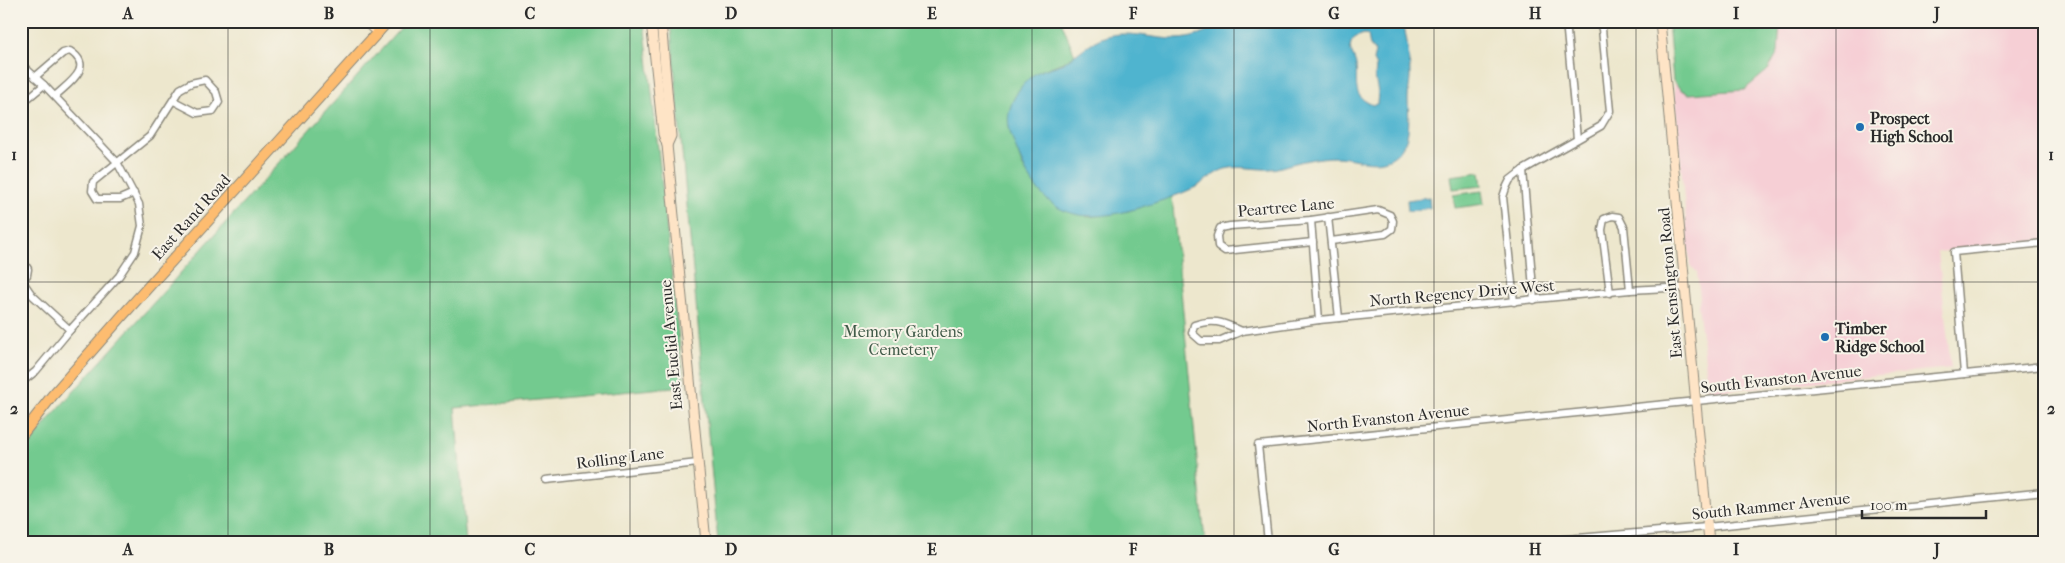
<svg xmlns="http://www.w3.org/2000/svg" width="2065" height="563" font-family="'IM FELL French Canon',serif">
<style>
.built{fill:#f6cfd5}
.green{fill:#73ca8f;stroke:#4f7a5d}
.water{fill:#50b4cf;stroke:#3e707d;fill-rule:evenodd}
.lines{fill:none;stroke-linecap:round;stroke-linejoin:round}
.street-casing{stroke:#8c897c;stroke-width:9}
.secondary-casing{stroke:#8c897c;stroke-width:11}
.primary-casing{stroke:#8c897c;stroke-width:12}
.street{stroke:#fff;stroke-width:6}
.secondary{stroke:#fee4c6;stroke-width:9}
.primary{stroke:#fdbc70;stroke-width:10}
.grid{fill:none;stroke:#2b2b2b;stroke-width:1;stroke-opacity:0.55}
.poi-dot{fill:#1f6fb2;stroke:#f7f3e8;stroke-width:2}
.labels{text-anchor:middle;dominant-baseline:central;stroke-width:4;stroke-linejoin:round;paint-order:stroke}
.poi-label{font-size:16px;font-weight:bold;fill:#2b2b2b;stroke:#f7f3e8;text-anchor:start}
.street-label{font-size:16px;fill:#2b2b2b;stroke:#f7f3e8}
.park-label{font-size:16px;fill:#415b49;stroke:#f7f3e8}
.neatline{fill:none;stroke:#2b2b2b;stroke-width:2}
.grid-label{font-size:16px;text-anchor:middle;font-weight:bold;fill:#2b2b2b}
</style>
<rect width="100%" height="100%" fill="#f7f3e8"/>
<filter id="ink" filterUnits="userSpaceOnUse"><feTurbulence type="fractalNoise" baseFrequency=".02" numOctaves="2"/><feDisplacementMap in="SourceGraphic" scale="10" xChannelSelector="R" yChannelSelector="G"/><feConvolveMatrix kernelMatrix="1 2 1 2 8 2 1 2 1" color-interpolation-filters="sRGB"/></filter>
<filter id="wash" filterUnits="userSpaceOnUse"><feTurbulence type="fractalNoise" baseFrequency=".0096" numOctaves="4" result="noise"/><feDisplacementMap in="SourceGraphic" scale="20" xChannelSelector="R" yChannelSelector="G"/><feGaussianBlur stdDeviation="1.12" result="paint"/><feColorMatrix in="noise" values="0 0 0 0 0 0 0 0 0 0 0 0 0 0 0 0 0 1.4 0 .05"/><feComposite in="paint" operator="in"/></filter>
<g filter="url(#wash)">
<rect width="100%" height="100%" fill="#ede7cd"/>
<!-- built -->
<path class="built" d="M1668,21H2044V240L1938,252L1951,368L1709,392L1698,305L1700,298L1697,272L1690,265Z"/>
<!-- green -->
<g class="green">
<path d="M407,21H644L684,386L455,408L466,542H21V456L49,419Z"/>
<path d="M670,21H1061L1075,55L1063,62L1038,72L1009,125L1022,165L1040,193L1088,217L1128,211L1172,196L1205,542H718Z"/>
<path d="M1668,21H1780L1778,52L1768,70L1744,90L1689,94L1680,89L1673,81Z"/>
<path d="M1480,172L1482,186L1453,189L1451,176Z"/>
<path d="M1482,191L1484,204L1455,208L1453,195Z"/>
</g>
<!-- water -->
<g class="water">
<path d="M1233,21H1403C1407,40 1410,58 1410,77C1410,84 1408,91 1408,98C1408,115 1412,134 1401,149C1384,172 1357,157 1336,157C1318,157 1298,162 1281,167C1264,173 1243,164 1225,169C1215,172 1205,182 1196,187C1177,196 1155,203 1135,209C1073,227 1040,211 1017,151C1014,143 1010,134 1009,126C1005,107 1021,81 1038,72C1046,68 1055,67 1063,63C1078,55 1089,41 1107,36C1130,30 1152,39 1176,39C1197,39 1214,28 1233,21ZM1364,34L1368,35L1370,46L1375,52L1373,60L1376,66L1375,78L1378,92L1377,104L1373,105C1351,96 1358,85 1356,65C1355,57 1348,51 1351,43C1353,37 1359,36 1364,34Z"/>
<path d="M1429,197L1430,208L1408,211L1407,200Z"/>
</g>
</g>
<g filter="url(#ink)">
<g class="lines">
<defs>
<g id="street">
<path d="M1566,21L1577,139"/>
<path d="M21,64L44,85L117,162L139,204L142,226L135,252L119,276L70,330L36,371L21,383"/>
<path d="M35,77L63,53L70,51C95,67 69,83 55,96"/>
<path d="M21,104L44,85"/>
<path d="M1523,170L1534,300"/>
<path d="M134,193L120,199H97L92,191L93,182L150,136L180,89L191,83L205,80L216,92L219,102L213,111L197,113L174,101"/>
<path d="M1328,217L1339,318"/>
<path d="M1311,220L1319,320"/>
<path d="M1313,242L1225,251L1218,246L1217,236L1220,228L1230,226L1311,220L1378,210L1390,215L1393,221L1392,229L1385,234L1331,241"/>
<path d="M21,258L28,269L27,275L21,282"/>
<path d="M23,282L32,295L70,330"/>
<path d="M1610,293L1602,230L1604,219L1612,216L1619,217L1624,227L1630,290"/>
<path d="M1514,302L1503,197L1506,188L1510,180L1523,170L1601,126L1610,111L1602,29L1598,21"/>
<path d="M1242,331C1223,323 1215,318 1194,325L1192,333L1201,341H1219L1242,331L1319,320L1630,290L1686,287"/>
<path d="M1964,374L1954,252L2044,243"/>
<path d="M546,480L698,463"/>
<path d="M1268,542L1258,445L2044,366"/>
<path d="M1531,542L1707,527L2044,492"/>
</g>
<g id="secondary">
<path d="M365,21L378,33"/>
<path d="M651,21L663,134L667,145L706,542"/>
<path d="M661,21L671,136L667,145"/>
<path d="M1660,21L1709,542"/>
</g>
<path id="primary" d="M21,436L52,396L123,315L388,21"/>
</defs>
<!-- street casing -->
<use href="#street" class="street-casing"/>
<!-- secondary casing -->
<use href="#secondary" class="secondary-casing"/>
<!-- primary casing -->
<use href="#primary" class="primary-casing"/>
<!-- street -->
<use href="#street" class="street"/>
<!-- secondary -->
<use href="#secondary" class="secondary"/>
<!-- primary -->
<use href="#primary" class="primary"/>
</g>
</g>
<!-- grid -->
<path class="grid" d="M228,21V542M430,21V542M630,21V542M832,21V542M1032,21V542M1234,21V542M1434,21V542M1636,21V542M1836,21V542M21,282H2044"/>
<!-- markers -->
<g class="poi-dot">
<circle cx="1860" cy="127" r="5"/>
<circle cx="1825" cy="337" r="5"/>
</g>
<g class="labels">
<!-- poi labels -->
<g class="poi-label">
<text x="1870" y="118">Prospect<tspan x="1870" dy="18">High School</tspan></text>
<text x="1835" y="328">Timber<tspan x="1835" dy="18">Ridge School</tspan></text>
</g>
<!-- street labels -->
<g class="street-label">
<text transform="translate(1286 207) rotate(-5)">Peartree Lane</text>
<text transform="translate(191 217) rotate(-48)">East Rand Road</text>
<text transform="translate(1670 283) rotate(-95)">East Kensington Road</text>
<text transform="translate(1462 293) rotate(-5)">North Regency Drive West</text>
<text transform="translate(671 345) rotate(-95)">East Euclid Avenue</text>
<text transform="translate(1781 379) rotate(-6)">South Evanston Avenue</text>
<text transform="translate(1388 418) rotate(-6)">North Evanston Avenue</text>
<text transform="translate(620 458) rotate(-7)">Rolling Lane</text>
<text transform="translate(1771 506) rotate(-6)">South Rammer Avenue</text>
</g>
<!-- park labels -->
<g class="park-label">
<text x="903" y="331">Memory Gardens<tspan x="903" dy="18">Cemetery</tspan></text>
</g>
</g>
<!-- margin -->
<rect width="2065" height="563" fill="none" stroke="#f7f3e8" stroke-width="55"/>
<!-- scale -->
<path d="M1862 510v8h124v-8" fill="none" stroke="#2b2b2b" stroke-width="2.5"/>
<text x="1870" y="510" font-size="15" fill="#2b2b2b" stroke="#f7f3e8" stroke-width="4" paint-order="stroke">100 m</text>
<rect x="28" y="28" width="2010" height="508" class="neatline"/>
<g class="grid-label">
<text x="128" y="19">A</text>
<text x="329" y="19">B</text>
<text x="530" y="19">C</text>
<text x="731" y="19">D</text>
<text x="932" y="19">E</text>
<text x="1133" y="19">F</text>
<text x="1334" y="19">G</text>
<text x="1535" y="19">H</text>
<text x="1736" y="19">I</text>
<text x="1937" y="19">J</text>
<text x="14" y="160">1</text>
<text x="2051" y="160">1</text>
<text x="14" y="414">2</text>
<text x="2051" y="414">2</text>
<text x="128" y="555">A</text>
<text x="329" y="555">B</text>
<text x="530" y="555">C</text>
<text x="731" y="555">D</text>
<text x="932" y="555">E</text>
<text x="1133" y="555">F</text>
<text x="1334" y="555">G</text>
<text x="1535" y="555">H</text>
<text x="1736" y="555">I</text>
<text x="1937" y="555">J</text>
</g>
</svg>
